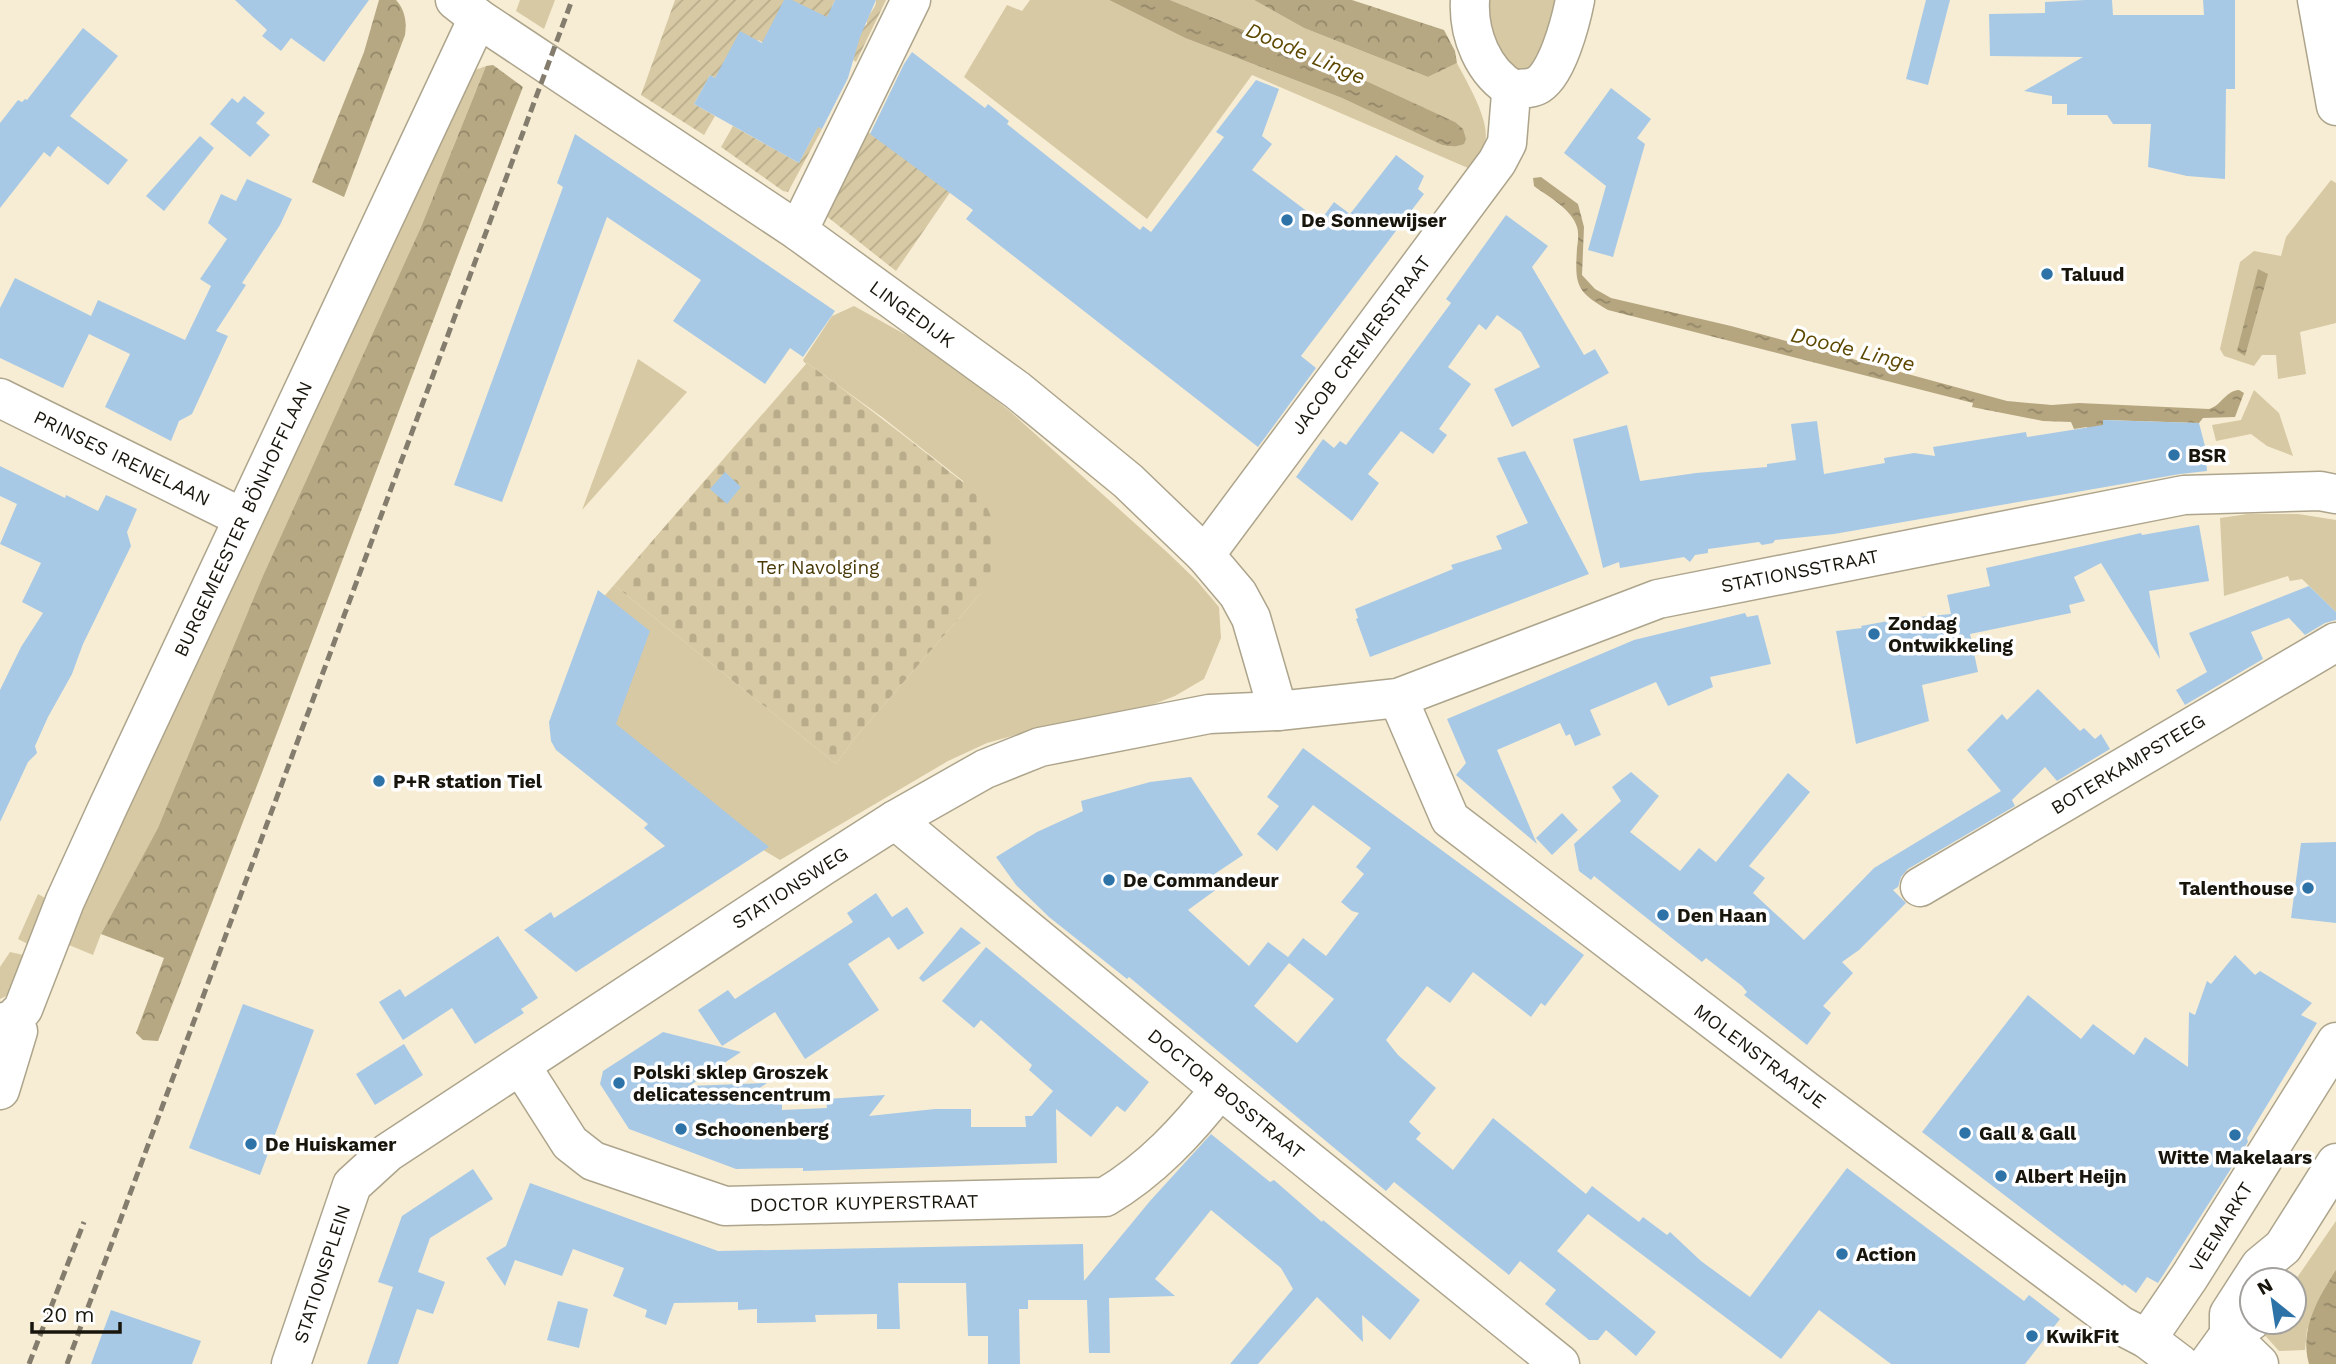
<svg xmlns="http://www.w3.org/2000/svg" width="2336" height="1364" font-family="'Work Sans',sans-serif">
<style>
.grass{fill:#d7c9a3}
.forest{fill:url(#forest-crowns)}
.cemetery{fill:url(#cemetery-stones)}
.garden{fill:url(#garden-furrows)}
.water{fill:url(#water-ripples)}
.building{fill:#a8c9e6;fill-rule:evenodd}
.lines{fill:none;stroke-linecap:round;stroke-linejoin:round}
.minor-casing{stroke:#ada48c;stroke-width:41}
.minor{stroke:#fff;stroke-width:38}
.rail{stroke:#847d6d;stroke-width:5;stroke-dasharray:10 5;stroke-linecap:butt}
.poi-dot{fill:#2d73a8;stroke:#fff;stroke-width:2.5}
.labels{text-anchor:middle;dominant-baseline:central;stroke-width:7;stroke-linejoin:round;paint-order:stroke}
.poi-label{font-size:19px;font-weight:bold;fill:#18150c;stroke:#fff;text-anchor:start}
.street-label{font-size:19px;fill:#18150c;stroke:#fff}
.park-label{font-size:19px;fill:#4a3a08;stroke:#fff}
.water-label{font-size:21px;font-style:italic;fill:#5d4800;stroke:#fff}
</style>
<defs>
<pattern id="forest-crowns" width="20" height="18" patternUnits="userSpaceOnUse" patternTransform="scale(1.75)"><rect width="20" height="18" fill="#b6a882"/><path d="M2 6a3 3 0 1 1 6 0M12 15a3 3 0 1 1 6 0" fill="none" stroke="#938869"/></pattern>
<pattern id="cemetery-stones" width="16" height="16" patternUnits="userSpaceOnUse" patternTransform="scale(1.75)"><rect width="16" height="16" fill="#d7c9a3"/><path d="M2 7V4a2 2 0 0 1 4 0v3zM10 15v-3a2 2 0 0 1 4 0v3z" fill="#b8ac8b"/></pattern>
<pattern id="garden-furrows" width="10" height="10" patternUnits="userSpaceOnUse" patternTransform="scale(1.75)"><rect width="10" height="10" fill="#d7c9a3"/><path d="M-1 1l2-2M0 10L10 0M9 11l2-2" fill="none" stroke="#b8ac8b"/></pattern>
<pattern id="water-ripples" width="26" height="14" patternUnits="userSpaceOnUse" patternTransform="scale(1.75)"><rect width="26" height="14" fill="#b5a680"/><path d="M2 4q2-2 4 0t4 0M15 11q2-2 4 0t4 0" fill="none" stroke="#928667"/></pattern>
</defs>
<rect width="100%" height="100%" fill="#f7edd4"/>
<!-- grass -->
<g class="grass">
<path d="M520,0H555L544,29L516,11Z"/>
<path d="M1030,0H1109L1185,38L1342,98L1442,145L1453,147L1455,122L1259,36L1170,0H1254L1304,28L1428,77L1457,63C1467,83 1493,124 1484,146C1481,154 1474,161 1468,168L1252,75L1147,219L964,77L1007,5L1022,11Z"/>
<path d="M1481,0H1564L1530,75L1503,69Z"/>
<path d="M486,66L421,227L158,829L101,934L93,955L69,945L81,909L467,73Z"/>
<path d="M2331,180L2336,183V323L2300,332L2306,374L2278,379L2276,355H2262L2254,366L2224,356L2220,349L2240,262L2254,251L2281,256L2286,237Z"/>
<path d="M854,306L942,355L1013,414L1168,553L1197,581L1219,607L1221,638L1204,679L1175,696L1154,704L1030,731L987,743L948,761L780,860L760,848L602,718L594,608L614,585L836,764L855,738L980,594L963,481L882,417L803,360L832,316Z"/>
<path d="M638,359L687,392L582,510Z"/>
<path d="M2254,390L2279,413L2293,456L2267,446L2251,434L2216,441L2212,425L2241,420Z"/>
<path d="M2248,514H2298L2336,520V612L2302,579L2290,581L2288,576L2224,596L2220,518Z"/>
<path d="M38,894L50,901L30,945L18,939Z"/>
<path d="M10,952L28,956L6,996L0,999V967Z"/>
<path d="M2336,1221V1271L2307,1330L2305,1350L2279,1351L2261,1331L2267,1322H2294V1282Z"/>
</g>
<!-- forest -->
<g class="forest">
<path d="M379,0H396C405,10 407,22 405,35L344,197L312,182L364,52Z"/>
<path d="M1254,0H1352L1444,30L1455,51L1457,63L1428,77L1304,28Z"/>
<path d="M493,65L523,87C399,405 283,724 158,1041L143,1040L136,1033L164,958L101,934L158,828L263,576L421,227L486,66Z"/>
</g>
<!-- cemetery -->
<path class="cemetery" d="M803,360C849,393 895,428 940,464C956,478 976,489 987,508C1003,537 996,567 980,594L855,738L836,764L614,585L806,364Z"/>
<!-- garden -->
<g class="garden">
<path d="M675,0H835L832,6L843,11L863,28L867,24C866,14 877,9 876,0H886L856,62L850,58L771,46L758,40L715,78L710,75L694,104L715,116L704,135L641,95Z"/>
<path d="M733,126L799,163L818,127L822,129L788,192L783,191L721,147Z"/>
<path d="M868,132L951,191L896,271L825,215Z"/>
</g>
<!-- water -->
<g class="water">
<path d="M1109,0H1170L1342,70L1455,122L1463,129L1466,139L1464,144C1456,147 1451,147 1442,145L1342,98L1185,38Z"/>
<path d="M1541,177L1578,204L1584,227L1582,275L1595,289L1611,298L1731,326L2007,401L2052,405L2079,403L2209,409C2221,406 2225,391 2239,390L2244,393L2235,417L2203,418L2199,423L2104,420L2103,428L2088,431L2087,427L2074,429L2071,422L2043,421L1972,407L1973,403L1608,310C1575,291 1575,284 1577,248C1578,242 1579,233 1577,227C1572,209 1547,196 1534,186L1533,178Z"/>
<path d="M2258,269L2268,274L2245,356L2237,351Z"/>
<path d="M2336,1270V1364H2309C2299,1330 2318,1298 2336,1270Z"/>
</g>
<!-- building -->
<g class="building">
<path d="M235,0H369L324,62L291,38L281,51L262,36L267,30Z"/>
<path d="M784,0H792L827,17L835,0H876L860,37L848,78L822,129L818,127L799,163L694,104L710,75L715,78L740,31L762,43Z"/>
<path d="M1926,0H1950L1928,85L1906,79Z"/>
<path d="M2085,0H2112L2113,15H2204L2203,0H2235V89H2226L2225,179L2187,176L2148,167L2151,124H2113L2107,115H2067V104H2052V96L2024,91L2083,57L1990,56L1989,14L2045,13V2Z"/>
<path d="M83,28L118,56L70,116L128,160L108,185L58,146L50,157L44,152L0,208V123L18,100L22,102L25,99L27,100Z"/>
<path d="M912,52L985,108L988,104L1009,121L1007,124L1140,230L1143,226L1151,232L1224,137L1216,132L1256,80L1279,89L1262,136L1272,144L1252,170L1320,221L1334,202L1350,214L1396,155L1424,176L1418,189L1424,194L1301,356L1316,368L1258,447L966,219L973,210L870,134L904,64Z"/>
<path d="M1611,88L1651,119L1637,138L1645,144L1613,257L1588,250L1606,186L1564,153Z"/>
<path d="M244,96L265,113L256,123L270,135L250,157L210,124L232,98L238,103Z"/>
<path d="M575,134L835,311L803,357L790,348L765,384L673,321L701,280L607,217L502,502L454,485L563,187L557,183Z"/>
<path d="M200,136L214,148L164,211L146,196Z"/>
<path d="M247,179L292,199L280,225L242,283L246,285L216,331L228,336L192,414L179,421L171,441L105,407L130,354L89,334L63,388L0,358V308L15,278L91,316L98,300L185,340L211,286L200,279L227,239L208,223L221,194L236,201Z"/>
<path d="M1506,215L1548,246L1532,267L1584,355L1595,349L1609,373L1512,427L1494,389L1540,367L1521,332L1497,315L1486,330L1479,324L1448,367L1471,384L1439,429L1447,435L1433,454L1401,431L1368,474L1379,483L1352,521L1296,477L1323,439L1334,448L1340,441L1346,445L1451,303L1446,299Z"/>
<path d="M2103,420L2199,423L2205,446L2207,471L2180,474L1834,534L1775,540L1773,543L1762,545L1759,542L1708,549V553L1695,555L1690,562L1684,557L1620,568L1619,562L1603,568L1573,439L1627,425L1640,481L1696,473L1767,467V464L1796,460L1791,424L1817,421L1824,474L1885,463L1884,458L1914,453L1935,456L1933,447L2026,432L2027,437L2103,425Z"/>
<path d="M1525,451L1589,574L1370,657L1356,619L1358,618L1355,609L1453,569L1451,565L1502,549L1496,536L1528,523L1497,458Z"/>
<path d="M0,466L65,498L66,495L98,511L106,495L137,509L127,532L131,546L83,644L72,674L48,717L35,746L37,753L28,762L0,822V690L21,647L43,613L22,602L41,563L0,544L17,504L0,496Z"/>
<path d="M725,472L741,487L727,504L710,489Z"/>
<path d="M2199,525L2209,581L2149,591L2160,659L2101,563L2074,577L2085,601L2069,605L2071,613L1970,634L1978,672L1922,685L1929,721L1856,744L1836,631L1862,628L1861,626L1899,619L1951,614L1947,595L1990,586L1986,568L2141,533L2142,535Z"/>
<path d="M2309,586L2336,612V620L2325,623L2305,635L2289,618L2251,632L2263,659L2185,705L2176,690L2207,672L2189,633Z"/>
<path d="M598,590L650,631L616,724L769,847L576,972L524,930L551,912L554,918L665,846L644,828L648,824L556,750L551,741L549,722Z"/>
<path d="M1745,613L1747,617L1758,615L1771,664L1710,677L1713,687L1668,706L1656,682L1621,697L1590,710L1601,735L1575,746L1570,734L1566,736L1560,723L1497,750L1537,844L1456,775L1466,763L1447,719L1634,640Z"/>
<path d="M2038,689L2080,731L2084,728L2095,739L2101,734L2110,749L2057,781L2045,767L2012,800L2015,806L1908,869L1901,877L1898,887L1893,890L1906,903L1859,950L1842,962L1853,973L1823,1006L1831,1013L1807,1045L1744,995L1747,992L1742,986L1706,958L1702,962L1594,876L1591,880L1579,871L1574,844L1621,801L1612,787L1631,772L1659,796L1630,832L1680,871L1699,848L1716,862L1788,773L1810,792L1749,866L1765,878L1753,893L1804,940L1874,868L2001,791L1967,750L2002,714L2007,720Z"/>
<path d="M1303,748L1584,955L1545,1006L1541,1003L1531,1017L1473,972L1450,1003L1427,986L1386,1040L1398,1055L1436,1088L1409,1122L1421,1133L1416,1139L1453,1170L1493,1118L1586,1194L1592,1186L1639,1222L1643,1217L1667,1235L1670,1232L1701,1261L1750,1297L1847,1168L2024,1301L2029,1295L2060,1319L2025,1364H1891L1819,1310L1781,1359L1588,1214L1557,1251L1656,1332L1636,1356L1606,1330L1598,1340H1589L1545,1304L1556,1290L1520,1261L1509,1275L1394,1182L1386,1191L1129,977L1127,979L1049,917L1016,885L996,857L1037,832L1083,811L1081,801L1150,782L1191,777L1243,855L1210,877L1217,889L1188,910L1249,966L1268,942L1288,957L1303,938L1326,956L1359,913L1352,911L1341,902L1364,874L1356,867L1371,848L1313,805L1277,851L1257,834L1279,806L1267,797ZM1289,963L1334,999L1297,1043L1254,1006Z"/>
<path d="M1562,813L1578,830L1552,855L1536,838Z"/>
<path d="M2336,842V923L2291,918L2301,843Z"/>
<path d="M876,893L892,917L907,907L924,933L898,950L889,937L848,964L879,1010L805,1059L775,1012L722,1046L698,1010L728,990L735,999L853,922L847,913Z"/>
<path d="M961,927L981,943L923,982L919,978Z"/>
<path d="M498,936L538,998L521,1009L524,1013L475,1044L452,1008L403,1040L379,1002L400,989L405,997Z"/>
<path d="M986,947L1149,1082L1125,1112L1117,1106L1091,1137L1056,1109L1057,1163L803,1171V1168L736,1169L629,1129L600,1084L603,1071L663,1032L741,1052L689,1086L767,1083L735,1105L782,1102V1110L827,1108L826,1099L885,1095L869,1116L935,1109H971V1127H1026L1025,1116H1032L1053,1091L1029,1070L1032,1065L981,1020L974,1028L942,1001Z"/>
<path d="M2235,955L2255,975L2260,971L2312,1003L2301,1015L2317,1023L2247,1138L2248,1142L2158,1283L2147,1277L2136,1293L2124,1284L2123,1286L1922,1132L2028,995L2081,1039L2093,1024L2134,1055L2145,1037L2188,1067L2189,1012L2195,1015L2207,981L2211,984Z"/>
<path d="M243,1004L314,1030L260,1175L189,1148Z"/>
<path d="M404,1044L423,1075L375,1105L356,1074Z"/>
<path d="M1211,1134L1270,1182L1274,1180L1322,1222L1323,1220L1420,1300L1390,1340L1362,1315L1363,1342L1317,1297L1258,1364H1230L1293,1289L1281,1268L1211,1210L1155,1279L1175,1296L1109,1298L1110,1353H1089L1087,1300H1028V1309H1019L1020,1364H988V1336H968L966,1283H898L900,1329H877V1314L815,1315L816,1322L757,1323V1309L738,1310V1302L674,1303L666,1325L645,1317L647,1310L613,1296L624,1268L573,1249L562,1276L515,1260L505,1286L486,1258L506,1246L530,1183L718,1251L1083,1244L1084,1281L1150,1201Z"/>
<path d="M473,1169L493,1199L430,1238L418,1272L445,1282L433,1314L417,1309L398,1364H367L393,1287L378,1282L402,1216Z"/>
<path d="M558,1301L588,1309L579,1348L547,1340Z"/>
<path d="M111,1310L201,1341L192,1364H91Z"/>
</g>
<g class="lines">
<defs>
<g id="minor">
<path d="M455,0L478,18L798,231L1017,390L1128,481L1205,555L1238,594L1251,618L1278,711"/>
<path d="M1470,0C1468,34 1483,73 1514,90"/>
<path d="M2317,0L2336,106"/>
<path d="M798,231L911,0"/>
<path d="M0,398L243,518"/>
<path d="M1205,555L1497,162L1507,143L1511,94L1514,90C1521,88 1530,89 1536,86C1557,77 1571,20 1575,0"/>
<path d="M1398,698L1450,819L1805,1090L2120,1325L2147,1339L2180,1364"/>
<path d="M895,820L1220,1089L1560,1364"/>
<path d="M1920,887L2336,642"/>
<path d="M0,1023L12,1020L23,1009L65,901L107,809L478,18"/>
<path d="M521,1066L570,1143L593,1161L725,1206L1105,1197C1151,1170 1187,1131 1220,1089"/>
<path d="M0,1090L18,1031L12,1020"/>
<path d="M2229,1335V1314L2260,1266L2283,1247L2336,1163"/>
<path d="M2229,1335L2259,1364"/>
<path d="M2147,1339L2190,1276L2336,1042"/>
<path d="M291,1364L352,1185L387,1153L823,866L895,820L985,769L1040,747L1209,714L1278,711L1398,698L1658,599L2184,495L2320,491L2336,494"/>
<path d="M2208,1364L2229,1335L2251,1321"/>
</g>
</defs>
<!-- minor casing -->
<use href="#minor" class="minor-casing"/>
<!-- minor -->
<use href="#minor" class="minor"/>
<!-- rail -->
<g class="rail">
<path d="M29,1364L84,1222"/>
<path d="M67,1364L572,0"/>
</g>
</g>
<!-- markers -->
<g class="poi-dot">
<circle cx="1287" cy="220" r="7"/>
<circle cx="2047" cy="274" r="7"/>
<circle cx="2174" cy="455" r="7"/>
<circle cx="1874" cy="634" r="7"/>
<circle cx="379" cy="781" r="7"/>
<circle cx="1109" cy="880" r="7"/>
<circle cx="2308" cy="888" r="7"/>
<circle cx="1663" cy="915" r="7"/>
<circle cx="619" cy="1083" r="7"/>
<circle cx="681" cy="1129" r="7"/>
<circle cx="1965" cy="1133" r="7"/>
<circle cx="2235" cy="1135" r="7"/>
<circle cx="251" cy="1144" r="7"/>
<circle cx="2001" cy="1176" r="7"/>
<circle cx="1842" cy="1254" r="7"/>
<circle cx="2032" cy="1336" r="7"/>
</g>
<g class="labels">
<!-- poi labels -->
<g class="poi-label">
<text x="1301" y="220">De Sonnewijser</text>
<text x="2061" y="274">Taluud</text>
<text x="2188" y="455">BSR</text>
<text x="1888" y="623">Zondag<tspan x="1888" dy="22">Ontwikkeling</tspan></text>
<text x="393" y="781">P+R station Tiel</text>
<text x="1123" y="880">De Commandeur</text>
<text x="2294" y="888" text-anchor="end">Talenthouse</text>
<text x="1677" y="915">Den Haan</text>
<text x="633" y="1072">Polski sklep Groszek<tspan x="633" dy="22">delicatessencentrum</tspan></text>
<text x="695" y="1129">Schoonenberg</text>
<text x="1979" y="1133">Gall &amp; Gall</text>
<text x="265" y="1144">De Huiskamer</text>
<text x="2235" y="1157" text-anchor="middle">Witte Makelaars</text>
<text x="2015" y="1176">Albert Heijn</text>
<text x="1856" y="1254">Action</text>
<text x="2046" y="1336">KwikFit</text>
</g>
<!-- street labels -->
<g class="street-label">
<text transform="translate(912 314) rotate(36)">LINGEDIJK</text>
<text transform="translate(1361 345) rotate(-53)">JACOB CREMERSTRAAT</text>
<text transform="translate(122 458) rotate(26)">PRINSES IRENELAAN</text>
<text transform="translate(243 519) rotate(-65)">BURGEMEESTER BÖNHOFFLAAN</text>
<text transform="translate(1800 571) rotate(-11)">STATIONSSTRAAT</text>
<text transform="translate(2128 764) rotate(-31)">BOTERKAMPSTEEG</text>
<text transform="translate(790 888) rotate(-33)">STATIONSWEG</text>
<text transform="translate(1760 1056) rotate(37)">MOLENSTRAATJE</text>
<text transform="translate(1226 1094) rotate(39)">DOCTOR BOSSTRAAT</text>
<text transform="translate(864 1203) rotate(-1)">DOCTOR KUYPERSTRAAT</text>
<text transform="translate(2221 1227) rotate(-58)">VEEMARKT</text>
<text transform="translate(322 1274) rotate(-72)">STATIONSPLEIN</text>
</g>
<!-- park labels -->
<g class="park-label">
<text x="818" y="567">Ter Navolging</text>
</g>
<!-- water labels -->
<g class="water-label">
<text transform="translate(1306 53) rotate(23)">Doode Linge</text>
<text transform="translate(1853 349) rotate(14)">Doode Linge</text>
</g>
</g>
<!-- north arrow -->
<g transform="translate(2273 1301) rotate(330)"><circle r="33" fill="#ffffff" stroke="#a3a19e" stroke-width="2"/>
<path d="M0-5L12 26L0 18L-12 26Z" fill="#2d73a8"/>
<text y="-10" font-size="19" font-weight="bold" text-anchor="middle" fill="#18150c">N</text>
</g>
<!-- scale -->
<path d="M32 1322v10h88v-10" fill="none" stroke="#18150c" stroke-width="3.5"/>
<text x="42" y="1322" font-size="21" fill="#18150c" stroke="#ffffff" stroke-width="5" paint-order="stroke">20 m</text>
</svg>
